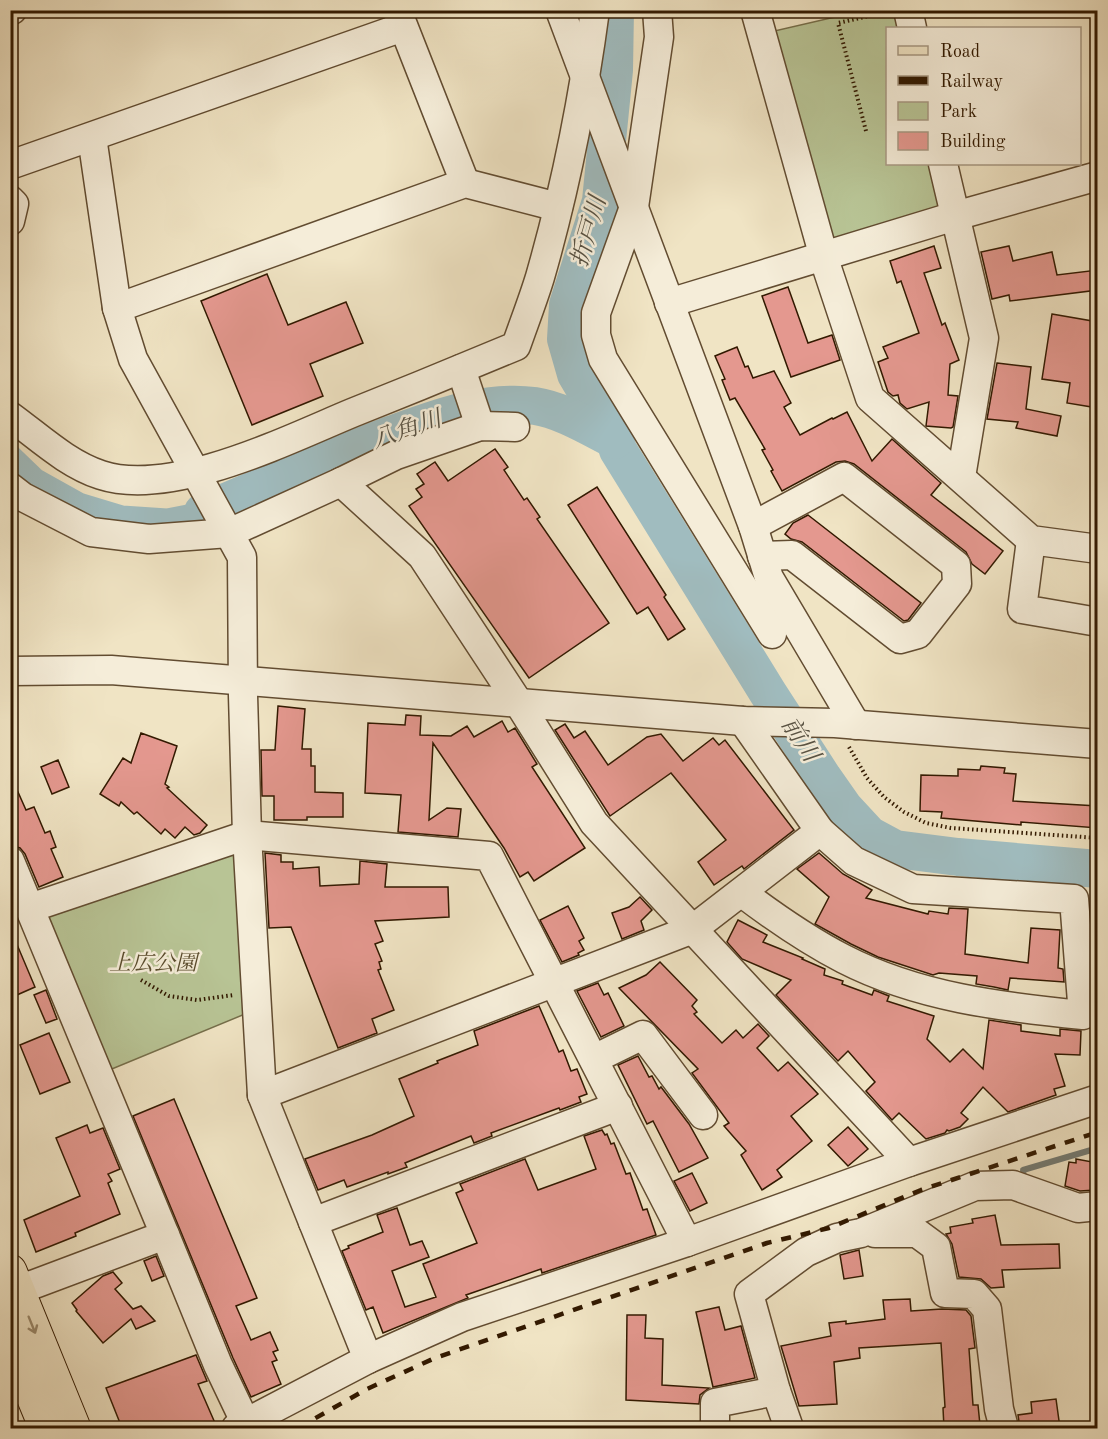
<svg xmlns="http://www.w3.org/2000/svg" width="1108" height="1439" font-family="'Old Standard TT','Noto Serif JP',serif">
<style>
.green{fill:#b8c495;stroke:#756e4a;stroke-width:1.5}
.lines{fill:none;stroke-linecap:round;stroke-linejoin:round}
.stream{stroke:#747b73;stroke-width:6}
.canal{stroke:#a0bcbf;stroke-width:21}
.river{stroke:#a0bcbf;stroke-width:38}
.building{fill:#e4988f;stroke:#321900;stroke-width:1.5}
.minor-casing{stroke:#624c31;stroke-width:31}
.major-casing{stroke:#321900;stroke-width:35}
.path{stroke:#321900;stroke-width:4;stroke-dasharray:1.5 3;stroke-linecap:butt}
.minor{stroke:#f5edd9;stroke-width:28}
.major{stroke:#f0e4c4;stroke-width:33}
.rail{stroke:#321900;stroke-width:4.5;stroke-dasharray:10 10;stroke-linecap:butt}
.oneway{stroke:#9a896c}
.labels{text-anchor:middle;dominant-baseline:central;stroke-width:5;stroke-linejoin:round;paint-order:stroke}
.park-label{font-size:22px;font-style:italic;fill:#5a4c2d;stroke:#f5edd9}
.water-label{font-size:24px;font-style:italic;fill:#585243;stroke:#f5edd9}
</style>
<rect width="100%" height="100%" fill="#f0e4c4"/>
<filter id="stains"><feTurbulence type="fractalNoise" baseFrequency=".00333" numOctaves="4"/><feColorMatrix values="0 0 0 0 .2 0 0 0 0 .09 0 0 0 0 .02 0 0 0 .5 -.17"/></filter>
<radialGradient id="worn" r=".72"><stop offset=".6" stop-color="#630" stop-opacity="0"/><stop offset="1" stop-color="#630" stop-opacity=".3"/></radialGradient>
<!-- green -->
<g class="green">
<path d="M861,11H899L903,28H888V164H933L941,201L936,212L837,240L824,233L770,32Z"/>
<path d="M229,852L240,859L245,1014L107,1071L46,922L49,913Z"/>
</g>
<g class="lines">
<!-- stream -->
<path class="stream" d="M1024,1178L1023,1170L1098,1148"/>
<!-- canal -->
<path class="canal" d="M10,454L36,479L79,503L122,516L167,519L203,512"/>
<!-- river -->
<g class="river">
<path d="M615,10L614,70L601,201L568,305L566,339L576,374L615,440L618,450L768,693L823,778L844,808L869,835L895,849L958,857L1098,869"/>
<path d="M203,512C263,486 323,460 385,437C433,420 483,399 535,406C562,410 591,428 615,440"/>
</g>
</g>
<!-- building -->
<g class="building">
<path d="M934,246L941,268L924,273L942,325L945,323L959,360L950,364L948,395L958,396L953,427L951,428L926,426L929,402L907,409L900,403L898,395L893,396L888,392L878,362L888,358L883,347L919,333L901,281L897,283L890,261Z"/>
<path d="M1009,246L1013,261L1052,252L1057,275L1098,270V290L1010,301L1009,295L992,299L981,252Z"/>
<path d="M267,274L288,325L346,302L363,343L310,364L323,396L252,425L201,301Z"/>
<path d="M788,287L808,343L832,335L840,360L791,377L762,296Z"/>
<path d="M1052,314L1098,322V408L1067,403L1070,383L1042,379Z"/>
<path d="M737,347L745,367L748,366L753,378L774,371L791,403L784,407L800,435L832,418L833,419L847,412L872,461L892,439L941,483L931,495L1003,551L985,574L972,564L966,552L854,464L845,461L836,462L782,491L771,471L773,470L762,450L765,449L735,398L730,400L722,380L725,379L715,356Z"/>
<path d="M997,363L1031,367L1026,409L1061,416L1057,436L1016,428L1018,422L987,419Z"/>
<path d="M495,449L508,467L504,470L524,500L527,498L540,517L537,519L609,623L529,678L409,506L422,497L416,489L424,484L417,474L435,462L448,481Z"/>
<path d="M597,487L666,595L664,597L685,629L668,640L648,607L637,614L568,505Z"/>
<path d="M808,515L921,603L908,620L904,621L802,542L791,539L785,534L793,523Z"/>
<path d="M278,706L305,709L302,749H311V766H315V792L343,793V817H307V820H274V796H262L261,750H275Z"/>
<path d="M406,715L421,716L420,735L451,736L467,726L474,737L502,721L508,732L515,728L537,764L532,767L585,848L534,881L528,872L520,877L504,848L433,743L429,820L447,808L461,809L458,837L398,832L401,795L365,793L368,723L405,725Z"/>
<path d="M565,724L574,738L585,731L608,765L647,737L661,734L683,761L713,738L719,745L725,740L794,830L744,869L742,866L714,885L698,862L726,840L671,773L610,816L555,730Z"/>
<path d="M141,733L177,746L165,784L169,787L167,788L207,825L200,833L194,835L185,827L175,838L165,829L161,834L137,812L134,814L121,802L119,806L100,794L123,758L131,763Z"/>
<path d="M58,760L69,787L52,794L41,767Z"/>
<path d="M981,766L1005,768L1004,773L1016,774L1013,801L1098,806V828L1021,822V825L941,818L942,812L920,811L921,775L958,776V769L980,770Z"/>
<path d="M10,774L26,810L34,807L45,833L50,831L56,847L51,849L63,877L39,887L25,854L20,848L10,845Z"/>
<path d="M265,853L281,855V862H293V869L319,867L320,886L359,884L360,861L387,864L385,887H448L449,917L375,921L383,941L375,944L382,961L379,962L381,969L378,970L394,1010L372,1019L377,1033L338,1048L291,927L269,928Z"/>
<path d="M819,853L843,874L872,890L866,898L928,914L929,911L948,914L949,908L968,909L965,954L1028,963L1031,928L1060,930L1058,968L1063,969L1064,982L1010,978L1008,990L994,987L976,984L977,976L939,973L933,975L878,957L851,944L815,924L829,897L797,869Z"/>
<path d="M640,897L652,910L641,921L644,930L622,939L612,913L629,907Z"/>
<path d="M568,906L584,938L579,941L584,950L578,953L579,955L562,962L540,920Z"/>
<path d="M738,920L767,935L763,942L803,958L802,959L825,969L824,975L843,981L842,984L872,995L874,990L889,996L887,1001L934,1016L927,1039L950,1062L963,1049L983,1069L989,1020L1021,1025V1031L1060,1036V1029L1081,1031L1080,1055L1055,1054L1065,1086L1054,1089L1056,1095L1008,1112L983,1087L961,1113L968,1119L960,1127L949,1131L947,1130L945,1133L926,1139L899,1113L892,1120L866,1091L875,1082L848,1051L838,1061L776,995L791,980L742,959L727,942Z"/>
<path d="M10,928L35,987L10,998Z"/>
<path d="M660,962L697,1000L692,1006L697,1012L694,1014L722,1043L736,1030L743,1038L758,1024L769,1036L757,1048L778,1071L788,1062L818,1094L791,1116L812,1141L777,1170L782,1177L762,1190L741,1155L746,1151L724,1126L729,1123L692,1073L698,1069L619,988L646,975Z"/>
<path d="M598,983L604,995L608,993L624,1026L601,1037L577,991Z"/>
<path d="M46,990L57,1019L46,1023L34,995Z"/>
<path d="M539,1006L559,1052L563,1050L571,1071L577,1069L587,1094L579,1097L581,1102L560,1110L559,1108L491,1133L492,1136L474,1143L471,1136L405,1163L407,1167L388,1174V1172L347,1187L344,1180L318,1190L305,1159L372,1135L414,1116L399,1079L438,1063L437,1061L478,1045L474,1031Z"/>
<path d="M49,1033L70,1082L40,1094L20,1045Z"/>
<path d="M638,1056L649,1077L652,1076L659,1089L661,1087L689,1124L708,1158L679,1172L653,1121L647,1124L618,1065Z"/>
<path d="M174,1099L257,1298L236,1306L251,1340L270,1332L278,1350L273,1352L277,1360L272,1362L281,1384L251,1397L233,1358L133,1116Z"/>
<path d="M87,1125L90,1133L103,1128L120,1169L108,1174L112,1181L108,1183L120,1214L75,1233L76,1236L36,1252L24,1220L80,1196L56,1138Z"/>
<path d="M848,1127L868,1149L848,1166L828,1145Z"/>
<path d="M602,1130L605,1135L607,1134L611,1144L614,1143L626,1174L630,1173L643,1210L647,1209L656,1235L542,1273L541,1269L466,1295L468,1298L383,1333L373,1307L366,1310L342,1251L349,1248L348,1246L383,1232L377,1215L397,1208L410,1245L422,1241L429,1257L392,1271L405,1307L436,1297L423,1264L477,1243L456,1193L463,1190L460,1184L525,1159L538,1190L596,1169L584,1136Z"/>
<path d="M1076,1159L1098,1163L1095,1190L1080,1191L1065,1186L1069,1162L1076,1163Z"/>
<path d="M692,1173L707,1203L690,1211L674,1181Z"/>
<path d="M995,1215L1001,1245L1059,1244L1060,1268L1002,1270L1004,1287L991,1288L981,1279L959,1277L952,1244L946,1234L951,1233L950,1227L973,1223L972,1219Z"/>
<path d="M859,1250L863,1276L844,1279L840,1255Z"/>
<path d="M156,1256L164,1276L152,1281L144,1261Z"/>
<path d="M113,1272L122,1283L115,1289L133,1309L141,1306L155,1321L136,1329L131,1319L103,1343L76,1311L77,1310L72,1303L103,1276Z"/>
<path d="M910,1299L911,1311L942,1309L966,1310L971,1316L975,1348L969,1349L973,1405H978L980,1425L944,1428L943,1408L945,1407L941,1343L859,1348L860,1358L834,1362L837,1404L799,1406L781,1346L831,1336L829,1323L846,1321V1324L885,1319L883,1300Z"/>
<path d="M719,1307L725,1330L741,1326L755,1378L713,1387L696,1312Z"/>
<path d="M627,1315H646L645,1338L663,1339L662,1385L709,1388L700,1395L699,1404L626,1400Z"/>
<path d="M196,1355L207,1381L198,1384L215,1423L202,1428H122L106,1388Z"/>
<path d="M1056,1399L1060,1428H1020L1018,1415L1032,1413L1031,1402Z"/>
</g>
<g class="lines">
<defs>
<g id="minor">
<path d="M397,10L465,183"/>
<path d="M560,10L753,526L769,578L856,725"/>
<path d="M657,10L659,37L634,207L596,313V335L603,359L772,634"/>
<path d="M755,10L827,268L870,398L1031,540L1098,549"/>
<path d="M908,10L912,28"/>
<path d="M10,11L12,10"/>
<path d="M92,137L117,308"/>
<path d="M943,164L984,338L961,477"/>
<path d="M10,165L403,27"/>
<path d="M10,200L14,204L10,221"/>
<path d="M669,303L955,216L1098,176"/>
<path d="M461,369L480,426"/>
<path d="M10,416C39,437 67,464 101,475C171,498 287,440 352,413C407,391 461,369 516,346C524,323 533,300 540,277C565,190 583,100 595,10"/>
<path d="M341,482L396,455L480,426L515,427"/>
<path d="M10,487L23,497L91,532L149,539L229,533L341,482L422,556L518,702L594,823L909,1162"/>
<path d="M753,526L844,477L956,565L957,584L918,634L900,639L792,555L762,556"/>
<path d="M1031,540L1022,609L1098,622"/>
<path d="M10,671L111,670L743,721L835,723L1098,744"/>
<path d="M743,721L820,831"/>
<path d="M10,861L165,1235L32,1285L10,1290"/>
<path d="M30,908L247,835L489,856L687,1242"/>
<path d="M594,1059L643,1035L703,1115"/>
<path d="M262,1095L693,929L820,831L854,861L913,889L1074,899L1083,1015C1001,1007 918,997 844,959C807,940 774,917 741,892"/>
<path d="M313,1222L618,1106"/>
<path d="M875,1233H917L936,1247L945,1293L974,1294L987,1309L999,1409L1004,1428"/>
<path d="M165,1235L218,1365L248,1428"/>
<path d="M368,1359L462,1317L687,1242L909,1162L1098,1099"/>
<path d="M236,1428L368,1359L262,1095L247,835L243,695L242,557L133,359L117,308L465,183L558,207"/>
<path d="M715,1428V1403L776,1391"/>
<path d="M789,1428L776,1391L749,1294L806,1252L837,1238L861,1233L975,1186L1013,1185L1078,1208L1098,1206"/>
</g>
<g id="major">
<path d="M10,1271L74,1428"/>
<path d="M10,1341L46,1428"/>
</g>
</defs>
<!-- minor casing -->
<use href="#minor" class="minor-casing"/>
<!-- major casing -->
<use href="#major" class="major-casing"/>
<!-- path -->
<g class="path">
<path d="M866,131L838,23L886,12"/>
<path d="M849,747L867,778L884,797L904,812L926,823L951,828L1098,838"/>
<path d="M141,980L169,996L197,1000L234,995"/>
</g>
<!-- minor -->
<use href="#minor" class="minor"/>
<!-- major -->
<use href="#major" class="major"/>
<!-- rail -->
<path class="rail" d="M298,1428L367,1389L435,1358L767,1243L829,1228L921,1190L1098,1132"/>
</g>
<!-- one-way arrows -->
<defs><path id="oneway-shaft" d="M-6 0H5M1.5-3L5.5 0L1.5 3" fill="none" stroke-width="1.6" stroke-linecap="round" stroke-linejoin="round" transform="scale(1.5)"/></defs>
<use class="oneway" href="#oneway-shaft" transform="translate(32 1325) rotate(68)"/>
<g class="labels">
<!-- park labels -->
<g class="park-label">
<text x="153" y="964">上広公園</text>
</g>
<!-- water labels -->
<g class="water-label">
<text transform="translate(590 232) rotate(-74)">折戸川</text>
<text transform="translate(407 431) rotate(-19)">八角川</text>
<text transform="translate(799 740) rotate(57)">前川</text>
</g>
</g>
<!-- margin -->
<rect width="1108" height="1439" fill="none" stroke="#f0e4c4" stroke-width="36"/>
<rect x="12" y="12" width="1084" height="1415" fill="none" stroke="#321900" stroke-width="3"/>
<rect x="18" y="18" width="1072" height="1403" fill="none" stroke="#321900" stroke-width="1.5"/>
<!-- legend -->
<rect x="886" y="27" width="195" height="138" fill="#f5edd9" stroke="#a79882" stroke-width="1.5"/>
<rect x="898" y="46" width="30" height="9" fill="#f0e4c4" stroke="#a79882" stroke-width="1.5"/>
<text x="940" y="57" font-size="18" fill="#321900">Road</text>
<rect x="898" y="76" width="30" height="9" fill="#321900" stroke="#a79882" stroke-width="1.5"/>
<text x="940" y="87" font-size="18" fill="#321900">Railway</text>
<rect x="898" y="102" width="30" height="18" fill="#b8c495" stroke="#a79882" stroke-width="1.5"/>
<text x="940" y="117" font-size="18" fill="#321900">Park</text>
<rect x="898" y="132" width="30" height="18" fill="#e4988f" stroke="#a79882" stroke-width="1.5"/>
<text x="940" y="147" font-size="18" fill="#321900">Building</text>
<rect width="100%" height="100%" filter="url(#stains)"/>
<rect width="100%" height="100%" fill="url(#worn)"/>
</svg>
